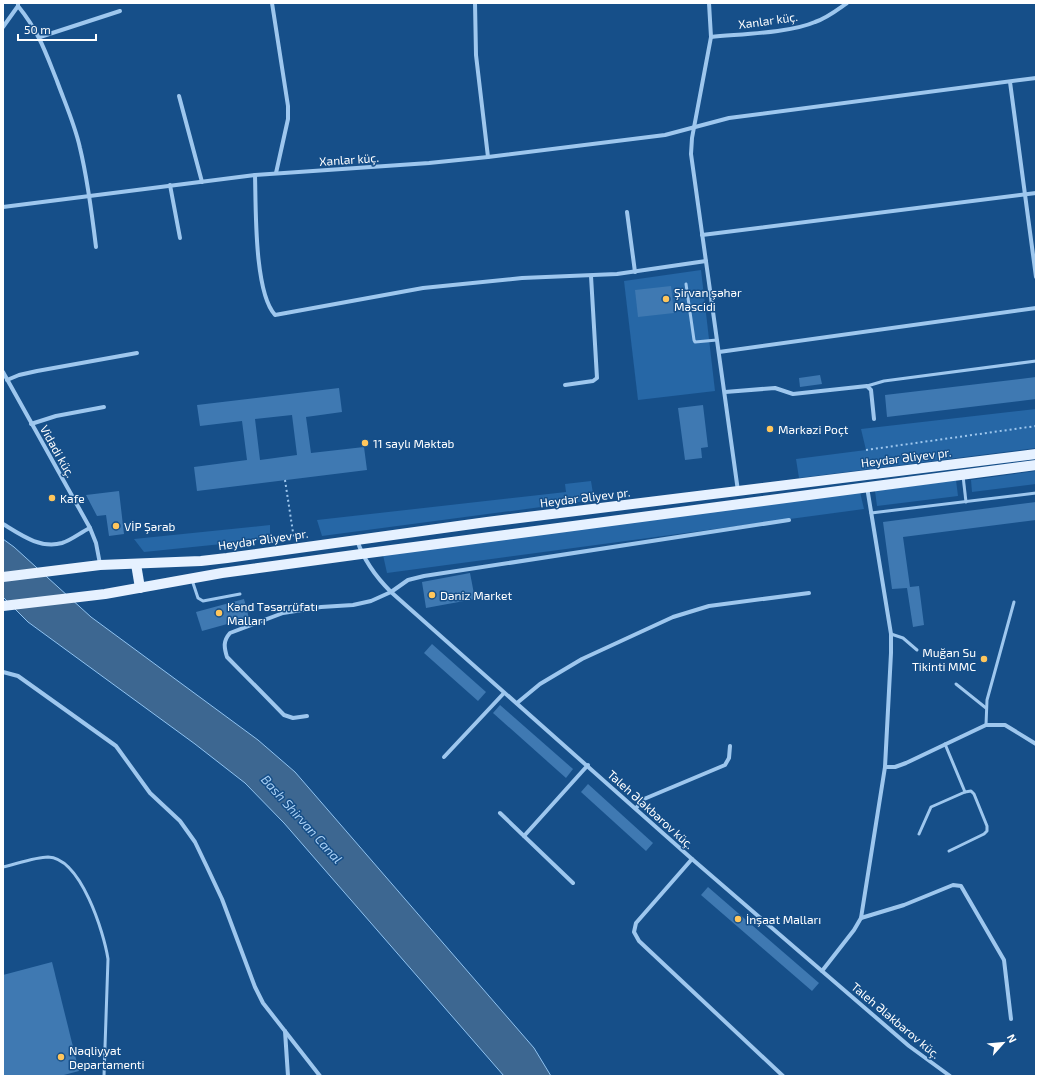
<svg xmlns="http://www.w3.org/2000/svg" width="1039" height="1079" font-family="'Exo 2',sans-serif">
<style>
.green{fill:#2667a6}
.water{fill:#3d6791;stroke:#90c3f1}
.building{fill:#3f79b2;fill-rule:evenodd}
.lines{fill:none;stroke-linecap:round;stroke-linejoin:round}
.path{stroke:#9ec7ee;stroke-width:2;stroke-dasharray:2 3;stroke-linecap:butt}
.service{stroke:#9ec7ee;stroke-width:3}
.minor{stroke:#9ec7ee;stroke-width:4}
.primary{stroke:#e6f1ff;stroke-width:10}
.poi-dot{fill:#ffc65c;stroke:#164f89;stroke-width:1.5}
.labels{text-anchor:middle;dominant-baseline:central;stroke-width:3;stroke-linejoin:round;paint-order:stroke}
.street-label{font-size:12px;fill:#fff;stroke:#164f89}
.poi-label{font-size:12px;fill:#fff;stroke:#164f89;text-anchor:start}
.water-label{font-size:13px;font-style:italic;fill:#aad1f6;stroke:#164f89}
</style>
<rect width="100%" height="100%" fill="#164f89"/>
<!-- green -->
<g class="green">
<path d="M701,270L715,391L638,400L624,281Z"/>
<path d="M1036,409V448L799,478L796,459L866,450L861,429Z"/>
<path d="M1036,471V484L972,492L971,480Z"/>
<path d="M956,480L958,496L877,506L875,491Z"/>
<path d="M591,481L594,500L322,536L317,520L566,492L565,484Z"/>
<path d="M860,492L864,509L387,573L383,555Z"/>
<path d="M270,525V539L144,552L134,539Z"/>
</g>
<!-- water -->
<path class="water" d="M3,539L14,547L91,617L258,740L295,772L534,1048L551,1076H504L284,823L245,783L195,744L28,622L3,597Z"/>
<!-- building -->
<g class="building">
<path d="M671,286L674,313L638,317L635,290Z"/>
<path d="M820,375L822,384L800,387L799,378Z"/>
<path d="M1036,377V399L887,417L885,395Z"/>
<path d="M339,388L342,412L306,417L311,453L364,447L367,470L197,491L194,467L247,460L242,421L200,426L197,405ZM292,415L297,455L260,460L255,419Z"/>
<path d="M703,405L708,447L701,448L702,458L685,460L678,408Z"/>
<path d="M119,491L124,534L109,536L106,515L97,516L86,495Z"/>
<path d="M1036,502V520L903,537L910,587L919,586L924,625L913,627L907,588L892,589L883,522Z"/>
<path d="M470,573L475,599L426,608L422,582Z"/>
<path d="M244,599L249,618L202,631L196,612Z"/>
<path d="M432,644L486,692L478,701L424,653Z"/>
<path d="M500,705L573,769L566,778L493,713Z"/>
<path d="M588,784L653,843L646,851L581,792Z"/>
<path d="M708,887L819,983L812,991L701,895Z"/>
<path d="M52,962L79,1071L60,1076H3V975Z"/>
</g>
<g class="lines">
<!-- path -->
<g class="path">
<path d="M866,450L1036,426"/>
<path d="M285,480L294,539"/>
</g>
<!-- service -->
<g class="service">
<path d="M686,284L694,340L695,342L717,340"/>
<path d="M867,386L884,381L1036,361"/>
<path d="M963,476L966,502"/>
<path d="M871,513L1036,493"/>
<path d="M192,580L198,598L203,601L240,594"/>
<path d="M891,634L903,638L917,650"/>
<path d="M956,684L986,708"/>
<path d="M986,725L987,700L1014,602"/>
<path d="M919,834L931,807L965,792L945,744"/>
<path d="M949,851L984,834L987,831V826L974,794L971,791L965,792"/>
<path d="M3,867C16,864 36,857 48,857C81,858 104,933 108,959L104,1076"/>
</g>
<!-- minor -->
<g class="minor">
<path d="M272,3L288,106V119L276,173"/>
<path d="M475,3L476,55L488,157"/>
<path d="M709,3L711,37L692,138L691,154L738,491"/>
<path d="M18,6C39,32 45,51 57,81C65,103 75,125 80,148C88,181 92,214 96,247"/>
<path d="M3,27L18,6V3"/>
<path d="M40,37L120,11"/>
<path d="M711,37C740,34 790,33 815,22C827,18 837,10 847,3"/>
<path d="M1010,82L1036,277"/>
<path d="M179,96L202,182"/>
<path d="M255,175C256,207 254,292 275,315L423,288L522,278L617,274L706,261"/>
<path d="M170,185L180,238"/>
<path d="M3,207L255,175L429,163L488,157L665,135L729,118L1036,78"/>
<path d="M627,212L635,272"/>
<path d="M702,235L1036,193"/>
<path d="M719,352L1036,308"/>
<path d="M3,372L90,528L96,543L100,564"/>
<path d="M7,380L19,375L37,371L137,353"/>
<path d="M565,385L593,381L597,378L591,276"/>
<path d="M725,392L775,388L793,394L867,386L871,390L874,419"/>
<path d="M31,424L56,416L104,407"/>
<path d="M867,487L891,634V653L885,767"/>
<path d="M3,524C21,535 40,549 62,543C72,540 81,532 90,528"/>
<path d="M357,540C364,561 375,576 391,592L692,859L909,1046L950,1076"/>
<path d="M3,672L18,676L116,746L150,793L180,821L195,842L207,867L222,899L255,987L263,1003L320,1076"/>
<path d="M517,703L540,684L582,659L673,617L709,606L809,593"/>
<path d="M307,716L293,718L284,715L227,657C224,647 223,641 230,633L283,613L321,607L353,605L371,601L391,592L408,580L424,576L789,520"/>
<path d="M444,757L504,693"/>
<path d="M636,808L644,799L725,765L729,758L730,746"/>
<path d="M500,813L573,883"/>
<path d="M524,836L588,765"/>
<path d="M692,859L636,923L634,932L639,941L783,1076"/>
<path d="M861,918L904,905L953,885L961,886L1004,960L1011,1019"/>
<path d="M822,971L854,930L861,918L885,767H895L906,763L986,725H1005L1036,744"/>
<path d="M285,1031L288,1076"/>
</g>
<!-- primary -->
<g class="primary">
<path d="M136,564L140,588"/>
<path d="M3,577L100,565L201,561L227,558L487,522L1036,454"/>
<path d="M3,606L105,594L222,573L361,554L1036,465"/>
</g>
</g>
<!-- markers -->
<g class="poi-dot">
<circle cx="666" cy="299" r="4"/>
<circle cx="770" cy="429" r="4"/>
<circle cx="365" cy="443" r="4"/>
<circle cx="52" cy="498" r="4"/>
<circle cx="116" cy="526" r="4"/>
<circle cx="432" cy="595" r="4"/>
<circle cx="219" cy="613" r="4"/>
<circle cx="984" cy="659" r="4"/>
<circle cx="738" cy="919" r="4"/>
<circle cx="61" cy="1057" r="4"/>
</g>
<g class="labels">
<!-- street labels -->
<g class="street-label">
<text transform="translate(768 20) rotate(-8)">Xanlar küç.</text>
<text transform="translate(349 159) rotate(-4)">Xanlar küç.</text>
<text transform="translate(58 451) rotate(61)">Vidadi küç.</text>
<text transform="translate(906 457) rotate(-7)">Heydər Əliyev pr.</text>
<text transform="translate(585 497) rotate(-7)">Heydər Əliyev pr.</text>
<text transform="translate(263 539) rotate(-8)">Heydər Əliyev pr.</text>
<text transform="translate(651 809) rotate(42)">Taleh Ələkbərov küç.</text>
<text transform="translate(896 1020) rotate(40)">Taleh Ələkbərov küç.</text>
</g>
<!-- poi labels -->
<g class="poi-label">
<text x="674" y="292">Şirvan şəhər<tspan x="674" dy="14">Məscidi</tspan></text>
<text x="778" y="429">Mərkəzi Poçt</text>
<text x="373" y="443">11 saylı Məktəb</text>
<text x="60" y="498">Kafe</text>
<text x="124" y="526">VİP Şərab</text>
<text x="440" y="595">Dəniz Market</text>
<text x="227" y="606">Kənd Təsərrüfatı<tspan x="227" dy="14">Malları</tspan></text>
<text x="976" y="652" text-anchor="end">Muğan Su<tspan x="976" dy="14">Tikinti MMC</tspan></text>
<text x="746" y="919">İnşaat Malları</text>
<text x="69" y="1050">Nəqliyyat<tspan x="69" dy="14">Departamenti</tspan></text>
</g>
<!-- water labels -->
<g class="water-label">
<text transform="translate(302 819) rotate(48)">Bash Shirvan Canal</text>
</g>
</g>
<!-- border -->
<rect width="1039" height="1079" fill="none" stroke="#ffffff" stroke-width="8"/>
<!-- north arrow -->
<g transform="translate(1003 1043) rotate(63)" stroke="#164f89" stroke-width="3" paint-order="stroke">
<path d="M0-3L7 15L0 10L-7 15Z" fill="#ffffff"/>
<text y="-6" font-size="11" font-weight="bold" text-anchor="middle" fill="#ffffff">N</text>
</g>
<!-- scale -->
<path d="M18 34v6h78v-6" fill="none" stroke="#ffffff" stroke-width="2"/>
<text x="24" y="34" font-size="12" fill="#ffffff" stroke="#164f89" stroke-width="3" paint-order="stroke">50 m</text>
</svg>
